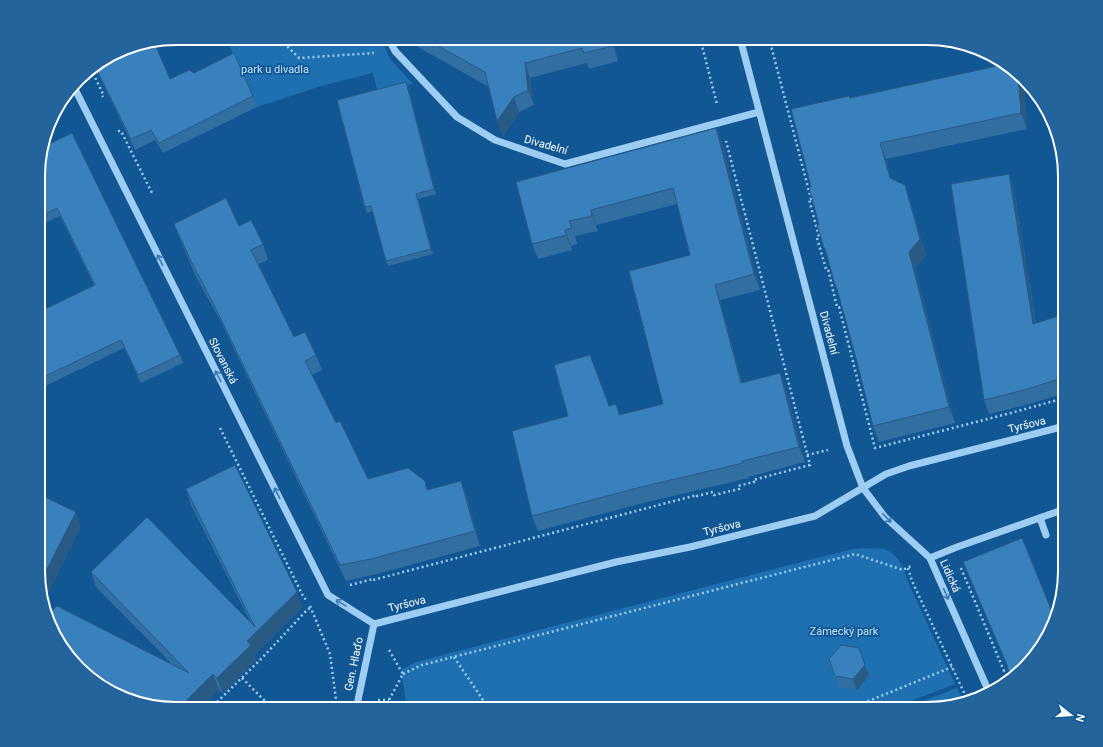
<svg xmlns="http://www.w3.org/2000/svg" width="1103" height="747" font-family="Roboto,sans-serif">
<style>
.green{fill:#1f70b1}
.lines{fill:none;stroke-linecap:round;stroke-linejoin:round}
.path{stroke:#9ecdf3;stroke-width:2.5;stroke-dasharray:2 3;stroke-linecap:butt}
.minor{stroke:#9ecdf3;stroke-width:7}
.wall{fill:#316fa2}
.shaded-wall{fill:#285a84}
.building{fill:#3981bc;stroke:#285a84}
.oneway{stroke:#3b7ab0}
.labels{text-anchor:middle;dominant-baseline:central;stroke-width:3.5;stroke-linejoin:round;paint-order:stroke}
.park-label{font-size:11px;fill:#c6e5fd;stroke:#115794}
.street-label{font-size:11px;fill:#fff;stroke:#115794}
.rim{fill:none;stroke:#fff;stroke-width:2}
</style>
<rect width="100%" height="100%" fill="#115794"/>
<!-- green -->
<g class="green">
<path d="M226,38H380L391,60L413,84L378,93L373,73L321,86L257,107Z"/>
<path d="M868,548C873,549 880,548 884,549C899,554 904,569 908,582L955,684L890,709H407L401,670L416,662L805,561L854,549Z"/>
<path d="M957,688L963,700L935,709H902Z"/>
</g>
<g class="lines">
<!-- path -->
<g class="path">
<path d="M282,38L286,45L299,58L374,53"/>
<path d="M700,38L717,104"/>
<path d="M769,38L811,199H809L819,237L817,238L826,269H828L837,307H839L875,448L1007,414L1065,398"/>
<path d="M91,69L103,94L102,95L103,97"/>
<path d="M119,130V131H121L152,193"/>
<path d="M220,428L304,598L307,600"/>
<path d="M807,455L828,450"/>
<path d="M908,568L912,581L967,699"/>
<path d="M961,568L1004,671H1003L1004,673"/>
<path d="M350,585L373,579V580L697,495V496L713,492L714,495L739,489L738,486L754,482L753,480L810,465L726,141"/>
<path d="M310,606L330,654L336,700L334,709"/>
<path d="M389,650L403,674L389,700L392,709"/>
<path d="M454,657L489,709"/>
<path d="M403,674L422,665L855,554L903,570L911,566"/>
<path d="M242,678L273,709"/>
<path d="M378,700H389"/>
<path d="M210,709L262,658L306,611L312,606"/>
<path d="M849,709L952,667"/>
</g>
<!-- minor -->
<g class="minor">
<path d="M388,38L395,51L457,117L495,140L565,164L759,112"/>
<path d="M740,38L847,446L863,488L885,517L930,558L989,692"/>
<path d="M74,87L328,595L374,624"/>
<path d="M1040,518L1046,535"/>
<path d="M930,558L957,547L1065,509"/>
<path d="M374,624L616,562L690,547L815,516L886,474L909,466L1065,426"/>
<path d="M357,709L358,700L374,624"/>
</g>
</g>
<!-- wall -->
<g class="wall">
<path d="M410,38H614H612L618,61L589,69L587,63L530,78L534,105L519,112L503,137L489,87L418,47Z"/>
<path d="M1006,64L1024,83L1027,129L886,159L891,179L910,201L926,255L915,268L955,423L879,442L873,426L857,362L840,299L835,285L828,260L824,248L811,187L850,98Z"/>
<path d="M95,66L170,79L194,73L253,96L257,107L163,153L155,140L135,150L97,72Z"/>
<path d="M408,87L436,194L418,199L433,254L388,266L373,211L367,213L365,207Z"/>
<path d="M716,128L722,143L760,290L720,300L742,383L780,373L786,389L805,462L748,477L749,478L643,503L538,531L532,516L609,406L616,404L620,415L663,404L690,255L677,204L596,225L598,231L575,236L577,244L571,246L572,250L538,259L532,244Z"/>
<path d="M39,159L180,355L183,363L141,383L124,348L39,389V303L43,310L94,285L60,216L39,226Z"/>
<path d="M1014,189L1036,323L1065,314V393L1029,404L989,414L984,400Z"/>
<path d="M174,224L239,226L263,244L268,260L258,264L294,337L316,355L322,370L312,375L336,423L368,479L429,490L461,481L467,496L480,546L377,574L346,581L221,322L195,275L180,239Z"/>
<path d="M186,489L297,592L302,607L254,655L256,660L223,694L219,690L199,709H176L171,663L96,587L91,572L251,623L191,505Z"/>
<path d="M963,562L1042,648L1011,676L1007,667H1008Z"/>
<path d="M859,648L869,676L857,690L839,687L829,659Z"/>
</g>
<!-- shaded-wall -->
<g class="shaded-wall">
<path d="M611,38H612L618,61L613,46Z"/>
<path d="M525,63L530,78L534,105L528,90Z"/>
<path d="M1018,77L1024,83L1027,129L1021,113Z"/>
<path d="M406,82L408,87L436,194L434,189Z"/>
<path d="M514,97L519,112L503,137L497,121Z"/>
<path d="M716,128L722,143L760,290L754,274Z"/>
<path d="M880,143L886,159L895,194L890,178Z"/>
<path d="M1009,174L1014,189L1038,338L1033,324Z"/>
<path d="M905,185L910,201L926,255L915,268L955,423L949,407L909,252Z"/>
<path d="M416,194L418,199L433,254L431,249Z"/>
<path d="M591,210L598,231L592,216Z"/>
<path d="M565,230L571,246L572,250L566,235Z"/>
<path d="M715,285L720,300L747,399L741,383Z"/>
<path d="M780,373L786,389L805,462L799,447Z"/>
<path d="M461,481L467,496L480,546L475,531Z"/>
<path d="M76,512L81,527L44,602L39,588V585Z"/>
<path d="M297,592L302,607L254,655L256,660L223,694L217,678L247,641Z"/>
<path d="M865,665L869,676L857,690L853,679Z"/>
<path d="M213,674L219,690L199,709H178Z"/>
</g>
<!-- building -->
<g class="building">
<path d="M424,38H611L613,46L584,53L582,48L525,63L528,90L514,97L497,121L485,72Z"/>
<path d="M154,42L170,79L189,70L194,73L234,53L253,96L159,143L151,130L131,139L95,66L124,48Z"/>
<path d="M1006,64L1018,77L1021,113L880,143L890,178L905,185L920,239L909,252L949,407L873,426L857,362L836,285H835L825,248H824L817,225H819L809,187H811L791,109L849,96L850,98Z"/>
<path d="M406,82L434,189L416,194L431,249L386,261L371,206L365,207L337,100Z"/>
<path d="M716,128L754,274L715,285L741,383L780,373L799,447L742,461L743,463L637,488L532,516L512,431L568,416L554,365L590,355L609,406L616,404L619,415L663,404L629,271L690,255L673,188L591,210L592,216L569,221L572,228L565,230L566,235L532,244L516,182Z"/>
<path d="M72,133L180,355L138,375L121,340L39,379V303L43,310L95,285L57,208L39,217V159L43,147Z"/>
<path d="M1009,174L1033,324L1065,314V377L1024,390L984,400L951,184Z"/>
<path d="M226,198L239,226L251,220L263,244L251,250L294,337L305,332L316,355L305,361L336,423L340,421L368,479L408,468L425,481L427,490L461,481L475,531L371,559L340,565L215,307L190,259L174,224Z"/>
<path d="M235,465L297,592L247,641L251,645L217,678L213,674L178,709L132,702L99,686L57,640L48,614L57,606L189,673L91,572L147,517L255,627L186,489Z"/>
<path d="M39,494L76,512L39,585Z"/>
<path d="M1022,538L1053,614L1042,648L1011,676L1007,667H1008L963,562Z"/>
<path d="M841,645L859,648L865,665L853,679L835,676L829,659Z"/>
</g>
<!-- one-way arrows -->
<defs><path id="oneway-shaft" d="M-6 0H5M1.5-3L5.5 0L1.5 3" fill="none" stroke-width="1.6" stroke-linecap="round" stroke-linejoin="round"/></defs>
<g class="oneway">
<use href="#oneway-shaft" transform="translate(160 260) rotate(-117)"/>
<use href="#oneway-shaft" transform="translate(218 376) rotate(-117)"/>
<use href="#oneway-shaft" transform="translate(277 493) rotate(-117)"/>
<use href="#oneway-shaft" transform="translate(887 518) rotate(46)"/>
<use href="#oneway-shaft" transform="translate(946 594) rotate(66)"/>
<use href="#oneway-shaft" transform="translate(341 603) rotate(-148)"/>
</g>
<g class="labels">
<!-- park labels -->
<g class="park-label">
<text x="275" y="69">park u divadla</text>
<text x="844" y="631">Zámecký park</text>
</g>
<!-- street labels -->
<g class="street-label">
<text transform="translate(546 145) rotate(16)">Divadelní</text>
<text transform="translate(829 333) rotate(75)">Divadelní</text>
<text transform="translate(223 361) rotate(63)">Slovanská</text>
<text transform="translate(1027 425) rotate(-14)">Tyršova</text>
<text transform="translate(722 528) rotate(-14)">Tyršova</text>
<text transform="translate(950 576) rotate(66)">Lidická</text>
<text transform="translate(407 604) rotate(-14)">Tyršova</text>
<text transform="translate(354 664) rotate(-78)">Gen. Hlaďo</text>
</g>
</g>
<!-- crop -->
<path d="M0 0H1103V747H0ZM176 45H927A131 131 0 0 1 1058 176V571A131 131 0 0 1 927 702H176A131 131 0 0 1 45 571V176A131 131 0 0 1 176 45Z" fill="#24649d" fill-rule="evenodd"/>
<path class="rim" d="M176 45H927A131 131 0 0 1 1058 176V571A131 131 0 0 1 927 702H176A131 131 0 0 1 45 571V176A131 131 0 0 1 176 45Z"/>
<!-- north arrow -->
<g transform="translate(1071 715) rotate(107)" stroke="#115794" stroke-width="3" paint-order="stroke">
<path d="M0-3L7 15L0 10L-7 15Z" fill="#ffffff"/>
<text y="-6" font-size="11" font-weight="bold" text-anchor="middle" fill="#ffffff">N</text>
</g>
</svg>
